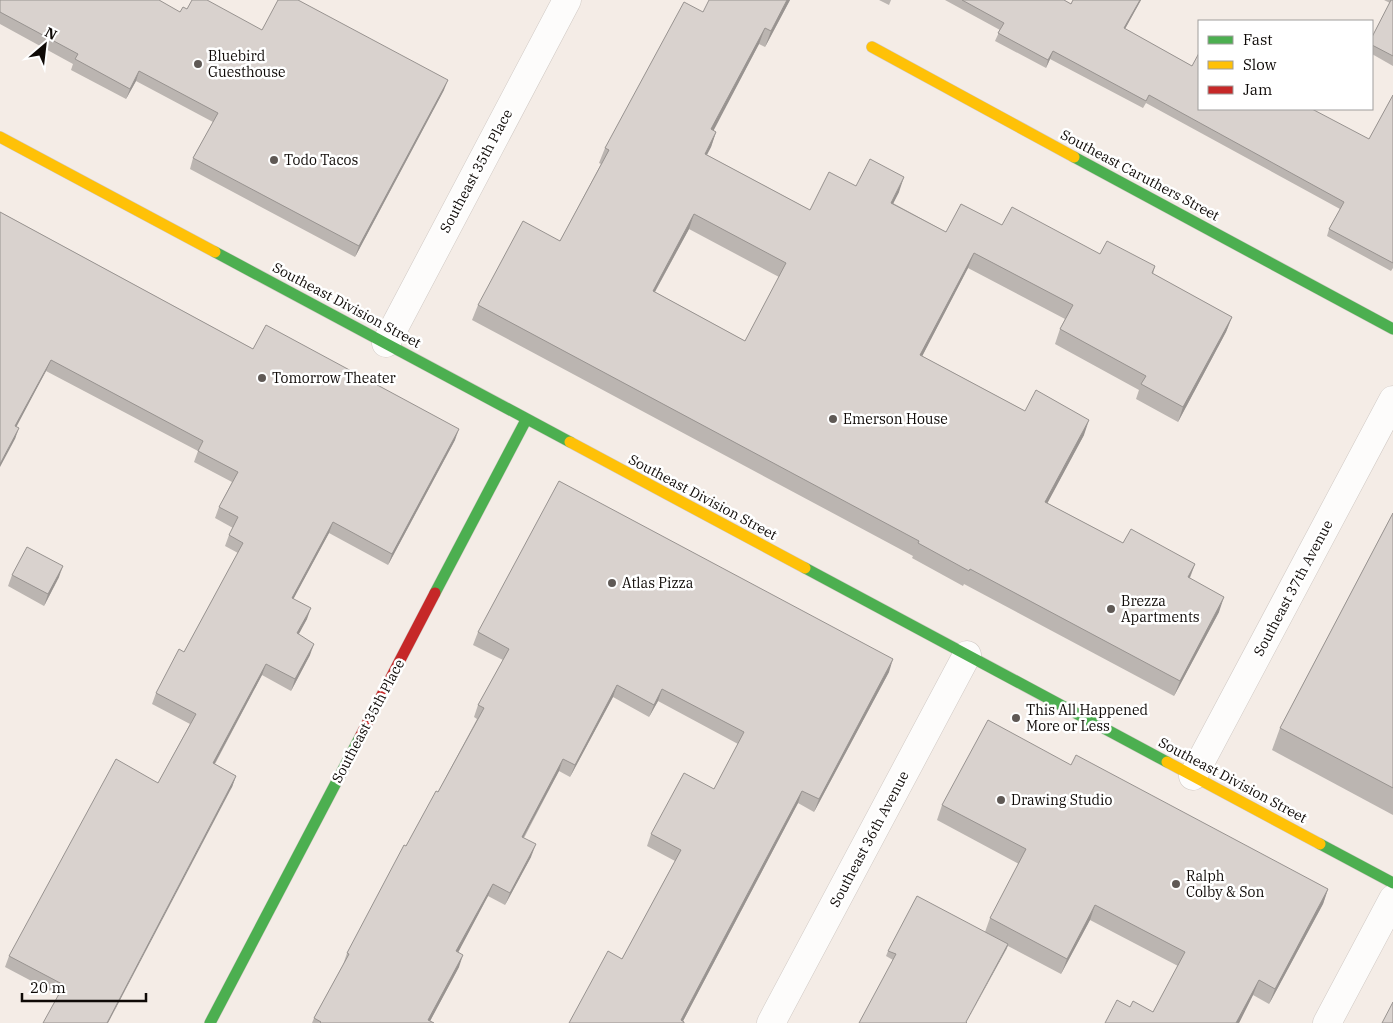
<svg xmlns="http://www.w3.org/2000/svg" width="1393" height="1023" font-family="'IBM Plex Serif',serif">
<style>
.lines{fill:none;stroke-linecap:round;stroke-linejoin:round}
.street-casing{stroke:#d0c9c4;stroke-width:29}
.fast-casing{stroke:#d0c9c4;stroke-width:12}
.slow-casing{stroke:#d0c9c4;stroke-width:12}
.jam-casing{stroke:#d0c9c4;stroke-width:12}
.street{stroke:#fdfcfb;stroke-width:28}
.fast{stroke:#4caf50;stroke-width:11}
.slow{stroke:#ffc107;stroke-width:11}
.jam{stroke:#c62828;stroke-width:11}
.wall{fill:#bbb5b1;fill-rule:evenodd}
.shaded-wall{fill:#989390}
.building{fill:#d9d2ce;stroke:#989390;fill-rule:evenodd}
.poi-dot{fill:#5f5955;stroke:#fff;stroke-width:2}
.labels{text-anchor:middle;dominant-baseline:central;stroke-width:5;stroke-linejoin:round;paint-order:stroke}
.poi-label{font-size:14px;fill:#0f0a07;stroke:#fff;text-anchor:start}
.street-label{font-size:14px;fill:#0f0a07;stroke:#fff}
</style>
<rect width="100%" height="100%" fill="#f4ece6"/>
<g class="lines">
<defs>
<g id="street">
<path d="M386,343L567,0"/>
<path d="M1193,776L1393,400"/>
<path d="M771,1023L967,655"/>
<path d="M1327,1023L1393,899"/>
</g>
<g id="fast">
<path d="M1074,157L1393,329"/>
<path d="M215,252L570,442"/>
<path d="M805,568L1167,762"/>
<path d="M435,593L526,420"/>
<path d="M1320,844L1393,883"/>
<path d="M210,1023L360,737"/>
</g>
<g id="slow">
<path d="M872,47L1074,157"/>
<path d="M0,137L215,252"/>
<path d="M570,442L805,568"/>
<path d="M1167,762L1320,844"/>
</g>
<path id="jam" d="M360,737L435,593"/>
</defs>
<!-- street casing -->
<use href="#street" class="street-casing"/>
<!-- fast casing -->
<use href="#fast" class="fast-casing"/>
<!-- slow casing -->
<use href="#slow" class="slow-casing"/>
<!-- jam casing -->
<use href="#jam" class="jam-casing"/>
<!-- street -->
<use href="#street" class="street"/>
<!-- fast -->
<use href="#fast" class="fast"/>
<!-- slow -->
<use href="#slow" class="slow"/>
<!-- jam -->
<use href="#jam" class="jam"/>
</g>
<!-- wall -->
<g class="wall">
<path d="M0,0L180,12L187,9L262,30L444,90L355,257L190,169L193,158L213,122L136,81L126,99L71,70L73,64L0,24Z"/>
<path d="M790,0L765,47L759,44L713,130L716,132L711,147L707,155L810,210L856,186L899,192L893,203L946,232L1002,225L1100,254L1155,266L1153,274L1232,317L1226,332L1178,422L1136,399L1139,390L1055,344L1060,329L1065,319L968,268L922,356L1025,411L1084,435L1047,503L1123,543L1195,564L1190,578L1219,612L1174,696L964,584L963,586L912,558L913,556L472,320L478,305L560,241L601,164L599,163L605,148L703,12ZM689,229L779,277L745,341L655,292Z"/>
<path d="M879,0H891L889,5Z"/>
<path d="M945,0H1064L1071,4L1073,0H1141L1125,29L1192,66L1369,139L1393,95V268L1391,271L1327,236L1329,229L1340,209L1146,103L1143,108L1050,59L1046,68L995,41L1000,30Z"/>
<path d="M1384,0H1393V66L1372,54V37L1390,3Z"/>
<path d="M0,212L253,349L455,440L388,565L329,533L293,599L307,619L298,634L310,655L291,691L262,675L215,764L236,776L232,787L58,995L5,967L9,956L158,783L190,724L152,704L156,693L184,652L238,553L225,546L229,535L233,528L215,518L219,507L232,482L194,462L198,451L46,371L16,426L15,439Z"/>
<path d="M1393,513V815L1272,750L1280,728Z"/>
<path d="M12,575L59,577L44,606L8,586Z"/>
<path d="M478,632L889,672L814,812L798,803L683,1021L684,1023L622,959L675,861L647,846L651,834L714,789L738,744L658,701L649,717L613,697L570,777L559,771L524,838L531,857L505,905L488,896L458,952L459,967L430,1021L434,1023H312L314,1018L343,965L347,953L406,846L438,792L477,719L474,717L478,705L503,660L473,645Z"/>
<path d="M1071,765L1328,889L1323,904L1269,1004L1253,995L1239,1023H1105L1130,1007L1153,1012L1178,966L1090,920L1061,974L1008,946L1006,950L893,960L886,956L888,951L985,932L990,918L1019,864L937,820L942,805Z"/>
</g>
<!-- shaded-wall -->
<g class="shaded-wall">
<path d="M787,0H790L765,47L771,31Z"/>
<path d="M1140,0H1141L1121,36L1124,28Z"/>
<path d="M765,28L759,44L706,145L711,129Z"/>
<path d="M1053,51L1050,59L1046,68L1048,60Z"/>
<path d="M139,71L136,81L126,99L130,89Z"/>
<path d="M448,80L444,90L355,257L359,246Z"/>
<path d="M716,132L711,147L699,169L705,154Z"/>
<path d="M904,177L899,192L886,218L891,203Z"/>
<path d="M694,214L689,229L647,306L653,291Z"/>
<path d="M974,253L968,268L915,370L920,355Z"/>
<path d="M1232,317L1226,332L1178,422L1183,407Z"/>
<path d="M51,360L46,371L11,437L15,426Z"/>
<path d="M1089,420L1084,435L1040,517L1045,502Z"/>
<path d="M19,428L15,439L0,467V464Z"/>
<path d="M459,429L455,440L388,565L392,554Z"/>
<path d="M333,522L329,533L288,609L292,598Z"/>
<path d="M1195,564L1189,579L1188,577Z"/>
<path d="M63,566L59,577L44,606L48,594Z"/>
<path d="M1224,597L1219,612L1174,696L1180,681Z"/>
<path d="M311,608L307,619L293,645L297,633Z"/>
<path d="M314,644L310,655L291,691L295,679Z"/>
<path d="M893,659L889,672L814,812L819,799Z"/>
<path d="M266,664L262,675L209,774L213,763Z"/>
<path d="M617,685L613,697L570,777L575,765Z"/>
<path d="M662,689L658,701L649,717L654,705Z"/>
<path d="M563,759L559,771L517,849L522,837Z"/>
<path d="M236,776L232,787L108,1023H107Z"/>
<path d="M802,791L798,803L682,1023L681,1020L723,940Z"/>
<path d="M536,844L531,857L505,905L510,893Z"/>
<path d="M493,884L488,896L452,964L456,951Z"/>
<path d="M1328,889L1323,904L1269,1004L1275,989Z"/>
<path d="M1095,905L1090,920L1061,974L1067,959Z"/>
<path d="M1008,944L1006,950L966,1023Z"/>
<path d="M463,955L459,967L429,1023L428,1020Z"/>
<path d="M1259,980L1253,995L1239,1023H1236Z"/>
</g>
<!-- building -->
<g class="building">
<path d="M0,0H159L180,12L183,7L187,9L192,0H207L262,30L278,0H298L448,80L359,246L193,158L218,113L139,71L130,89L75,59L78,54L0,12Z"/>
<path d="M709,0H787L771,31L765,28L711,129L716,132L705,154L810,210L829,172L856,186L870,159L904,177L891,203L946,232L961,204L1002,225L1012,207L1100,254L1107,241L1155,266L1152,273L1232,317L1183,407L1141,384L1146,376L1060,329L1073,305L974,253L920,355L1025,411L1036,390L1089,420L1045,502L1123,543L1131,529L1195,564L1188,577L1224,597L1180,681L970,569L969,571L918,543L919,541L478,305L523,221L560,241L609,150L605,148L684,2L703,12ZM694,214L786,263L745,341L653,291Z"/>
<path d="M962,0H1064L1071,4L1073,0H1140L1124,28L1192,66L1199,53V109H1312L1369,139L1393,95V263L1329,229L1344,202L1149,95L1146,101L1053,51L1048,60L998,33L1004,23Z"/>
<path d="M1391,0H1393V56L1372,45V37Z"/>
<path d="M0,212L253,349L266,325L459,429L392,554L333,522L292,598L311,608L297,633L314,644L295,679L266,664L213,763L236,776L107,1023H43L64,985L9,956L116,759L158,783L196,714L156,693L179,649L184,652L243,543L229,535L238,517L219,507L238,472L198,451L203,441L51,360L15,426L19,428L0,464Z"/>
<path d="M559,481L893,659L819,799L802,791L723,940L681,1020L684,1022V1023H569L608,951L622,959L681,850L651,834L684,773L714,789L744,732L662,689L654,705L617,685L575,765L563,759L522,837L536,844L510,893L493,884L456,951L463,955L428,1020L434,1023H320L321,1022L314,1018L349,954L347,953L404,845L406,846L436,791L438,792L484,708L478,705L509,649L478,632Z"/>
<path d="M1393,513V788L1280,728Z"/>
<path d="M27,547L63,566L48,594L12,575Z"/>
<path d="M988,720L1071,765L1076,755L1328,889L1275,989L1259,980L1236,1023H1105L1117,1000L1130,1007L1133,1001L1153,1012L1185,952L1095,905L1067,959L990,918L1026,849L942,805Z"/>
<path d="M917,896L1008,944L966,1022L967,1023H859L896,954L888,951Z"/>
<path d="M1393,1002V1023H1382Z"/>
</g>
<!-- markers -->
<g class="poi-dot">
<circle cx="198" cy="64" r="5"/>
<circle cx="274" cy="160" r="5"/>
<circle cx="262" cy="378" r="5"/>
<circle cx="833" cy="419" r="5"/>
<circle cx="612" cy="583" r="5"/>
<circle cx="1111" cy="609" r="5"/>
<circle cx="1016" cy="718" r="5"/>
<circle cx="1001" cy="800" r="5"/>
<circle cx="1176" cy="884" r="5"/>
</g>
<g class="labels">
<!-- poi labels -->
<g class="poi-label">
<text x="208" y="56">Bluebird<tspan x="208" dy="16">Guesthouse</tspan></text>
<text x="284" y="160">Todo Tacos</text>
<text x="272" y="378">Tomorrow Theater</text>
<text x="843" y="419">Emerson House</text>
<text x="622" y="583">Atlas Pizza</text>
<text x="1121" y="601">Brezza<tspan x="1121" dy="16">Apartments</tspan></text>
<text x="1026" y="710">This All Happened<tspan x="1026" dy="16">More or Less</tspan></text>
<text x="1011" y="800">Drawing Studio</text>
<text x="1186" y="876">Ralph<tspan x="1186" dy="16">Colby &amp; Son</tspan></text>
</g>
<!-- street labels -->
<g class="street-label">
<text transform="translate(476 171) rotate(-62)">Southeast 35th Place</text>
<text transform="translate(1140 175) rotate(28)">Southeast Caruthers Street</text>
<text transform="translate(347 305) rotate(28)">Southeast Division Street</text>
<text transform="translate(703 497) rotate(28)">Southeast Division Street</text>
<text transform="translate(1293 588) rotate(-62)">Southeast 37th Avenue</text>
<text transform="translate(368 721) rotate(-62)">Southeast 35th Place</text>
<text transform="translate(1233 780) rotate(28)">Southeast Division Street</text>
<text transform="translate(869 839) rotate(-62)">Southeast 36th Avenue</text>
</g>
</g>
<!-- legend -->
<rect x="1198" y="20" width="175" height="90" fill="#ffffff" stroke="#9f9d9c"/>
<rect x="1208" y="36" width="25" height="8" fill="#4caf50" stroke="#9f9d9c"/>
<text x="1243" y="45" font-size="15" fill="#0f0a07">Fast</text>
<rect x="1208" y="61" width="25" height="8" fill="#ffc107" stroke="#9f9d9c"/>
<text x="1243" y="70" font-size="15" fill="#0f0a07">Slow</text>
<rect x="1208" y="86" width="25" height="8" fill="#c62828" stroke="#9f9d9c"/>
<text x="1243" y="95" font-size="15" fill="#0f0a07">Jam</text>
<!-- north arrow -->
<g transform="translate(45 45) rotate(28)" stroke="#ffffff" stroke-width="4" paint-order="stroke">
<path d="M0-4L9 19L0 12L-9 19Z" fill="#0f0a07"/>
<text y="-8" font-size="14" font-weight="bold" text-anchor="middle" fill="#0f0a07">N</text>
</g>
<!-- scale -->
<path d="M22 993v8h124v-8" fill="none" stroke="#0f0a07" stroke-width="2.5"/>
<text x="30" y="993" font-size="15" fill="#0f0a07" stroke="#ffffff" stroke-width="4" paint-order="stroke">20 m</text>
</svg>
